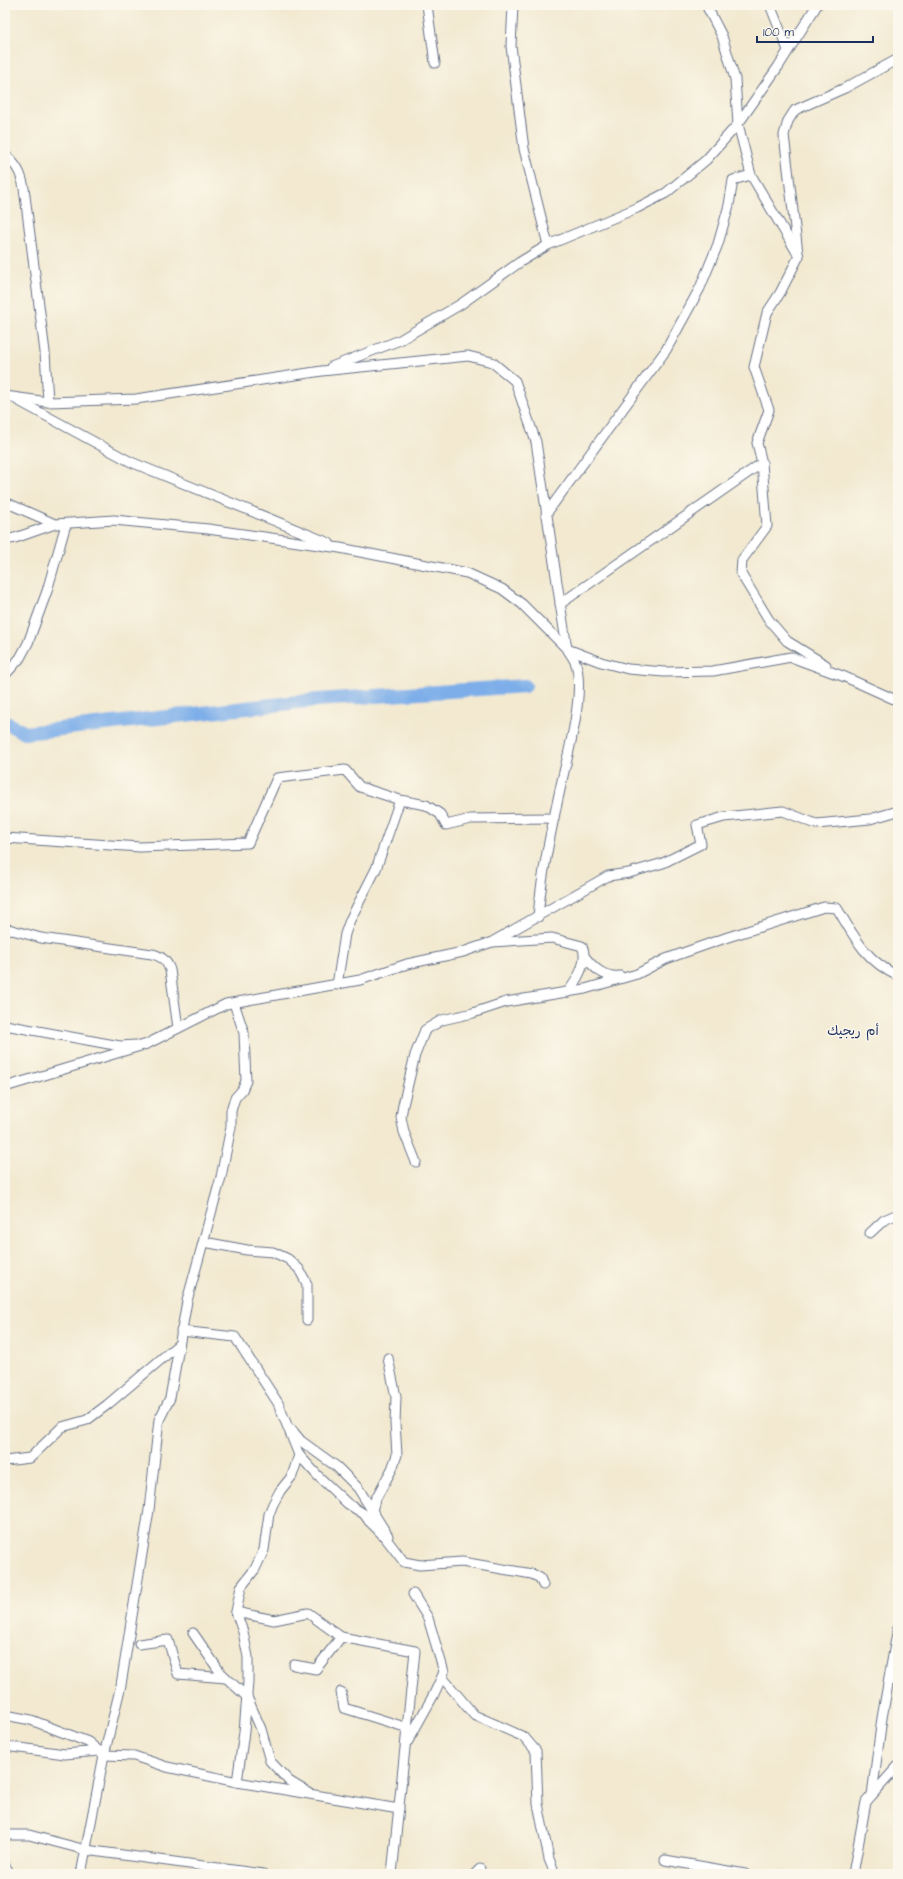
<svg xmlns="http://www.w3.org/2000/svg" width="903" height="1879" font-family="'Architects Daughter','Playpen Sans Arabic',sans-serif">
<style>
.lines{fill:none;stroke-linecap:round;stroke-linejoin:round}
.river{stroke:#7daee9;stroke-width:14}
.minor-casing{stroke:#667086;stroke-width:11}
.minor{stroke:#fff;stroke-width:9}
.labels{text-anchor:middle;dominant-baseline:central;stroke-width:3;stroke-linejoin:round;paint-order:stroke}
.neighbourhood-label{font-size:13px;fill:#1b2f5e;stroke:#fbf7ec}
</style>
<rect width="100%" height="100%" fill="#fbf7ec"/>
<filter id="ink" filterUnits="userSpaceOnUse"><feTurbulence type="fractalNoise" baseFrequency=".025" numOctaves="2"/><feDisplacementMap in="SourceGraphic" scale="8" xChannelSelector="R" yChannelSelector="G"/><feConvolveMatrix kernelMatrix="1 2 1 2 8 2 1 2 1" color-interpolation-filters="sRGB"/></filter>
<filter id="wash" filterUnits="userSpaceOnUse"><feTurbulence type="fractalNoise" baseFrequency=".012" numOctaves="4" result="noise"/><feDisplacementMap in="SourceGraphic" scale="16" xChannelSelector="R" yChannelSelector="G"/><feGaussianBlur stdDeviation="0.9" result="paint"/><feColorMatrix in="noise" values="0 0 0 0 0 0 0 0 0 0 0 0 0 0 0 0 0 1.4 0 .05"/><feComposite in="paint" operator="in"/></filter>
<g filter="url(#wash)">
<rect width="100%" height="100%" fill="#f2e9d0"/>
<g class="lines">
<!-- river -->
<path class="river" d="M5,722L25,733L317,700L525,686"/>
</g>
</g>
<g filter="url(#ink)">
<g class="lines">
<defs>
<g id="minor">
<path d="M427,5L435,63"/>
<path d="M513,5L511,46L524,149L548,245"/>
<path d="M706,5L722,36L735,79L738,124L751,175L799,256L780,293L767,313L754,367L769,410L757,443L762,463L767,526L742,560L741,574L769,620L787,641L826,665"/>
<path d="M770,5L788,50"/>
<path d="M5,155C17,165 21,173 24,188L45,352L48,402"/>
<path d="M798,253L784,135L788,121L795,110L845,88L898,59"/>
<path d="M331,367L400,340L461,304L520,262L548,245L637,208L666,193L706,160L738,124L778,67L817,5"/>
<path d="M5,396L48,402L136,399L322,371L468,356L492,362L515,381L536,442L567,649C571,655 576,661 577,668C583,696 570,747 563,776C553,822 542,869 538,917"/>
<path d="M17,400L131,462L329,543"/>
<path d="M5,502L55,524"/>
<path d="M546,514L666,350L700,288L718,244L729,205L733,180L751,175"/>
<path d="M5,540L15,538L55,524L114,520L208,529L340,548L467,573L502,589L522,604L567,649L601,662L628,669L664,672L713,671L791,657L845,677L898,701"/>
<path d="M560,604L762,463"/>
<path d="M5,675L20,658L28,643L47,591L66,524"/>
<path d="M5,838L140,847L248,843L277,778L345,770L360,787L400,800L426,805L440,814L446,825L471,819L554,818"/>
<path d="M5,928L41,938L152,954C162,956 167,961 170,970L178,1028"/>
<path d="M493,942L552,938L582,946C589,961 577,980 568,992"/>
<path d="M585,957C594,968 604,978 620,976"/>
<path d="M337,985L345,934L350,920L376,869L400,800"/>
<path d="M5,1025L120,1046L136,1045"/>
<path d="M5,1087L147,1044L226,1004L360,980L407,964L463,952L492,942L608,876L629,873L663,863L701,844L697,825L724,817L783,811L816,824L870,819L898,811"/>
<path d="M416,1162L404,1132L401,1117L403,1105L415,1055L425,1030L442,1020L473,1013L506,1002L585,989L637,974L666,959L728,937L824,907L837,908C854,937 866,961 898,976"/>
<path d="M870,1233L884,1220L898,1214"/>
<path d="M204,1242L247,1250L273,1252L288,1259L299,1269L307,1284V1320"/>
<path d="M181,1331L235,1337L278,1403L299,1455L318,1476L348,1504L364,1514L369,1521L375,1500L392,1469L397,1455L395,1423L396,1397L388,1358"/>
<path d="M292,1430L301,1441L337,1467L358,1488L388,1536"/>
<path d="M5,1461L30,1458L62,1427L87,1420L107,1405L178,1345"/>
<path d="M369,1521L384,1536L404,1562L420,1565L462,1562L532,1574L540,1578L543,1585"/>
<path d="M236,1612L274,1620L308,1613L341,1637L415,1651L392,1874"/>
<path d="M193,1633L220,1672L247,1697L261,1729L270,1761L289,1781L307,1792"/>
<path d="M139,1644L168,1640L178,1674L226,1678"/>
<path d="M294,1665L316,1669L341,1637L336,1634"/>
<path d="M442,1677L474,1715L524,1737L536,1751L538,1804L549,1859L555,1874"/>
<path d="M341,1692L344,1708L408,1728"/>
<path d="M5,1715L31,1720L88,1742L104,1755L134,1756L167,1767L237,1782L399,1809"/>
<path d="M408,1741L433,1696L444,1672L428,1618L413,1594"/>
<path d="M5,1746L65,1754L99,1751"/>
<path d="M237,1782L244,1732L248,1682V1657L243,1632L236,1612L241,1587L255,1569L264,1550L269,1514L273,1504L280,1491L292,1476L299,1455"/>
<path d="M872,1795L898,1766"/>
<path d="M5,1835H29L86,1850L263,1874"/>
<path d="M665,1860L745,1874"/>
<path d="M5,1866L10,1874"/>
<path d="M81,1874L104,1755L121,1685L149,1510L159,1420L170,1398L187,1301L221,1177L231,1127V1111L235,1098L242,1090L246,1081L244,1033L234,1003"/>
<path d="M475,1874L480,1869"/>
<path d="M853,1874L866,1802L872,1795L882,1718L898,1627"/>
</g>
</defs>
<!-- minor casing -->
<use href="#minor" class="minor-casing"/>
<!-- minor -->
<use href="#minor" class="minor"/>
</g>
</g>
<g class="labels">
<!-- neighbourhood labels -->
<g class="neighbourhood-label">
<text x="853" y="1031">أم ريجيك</text>
</g>
</g>
<!-- margin -->
<rect width="903" height="1879" fill="none" stroke="#fbf7ec" stroke-width="20"/>
<!-- scale -->
<path d="M757 36v6h116v-6" fill="none" stroke="#1b2f5e" stroke-width="2"/>
<text x="763" y="36" font-size="12" fill="#1b2f5e" stroke="#fbf7ec" stroke-width="3" paint-order="stroke">100 m</text>
</svg>
